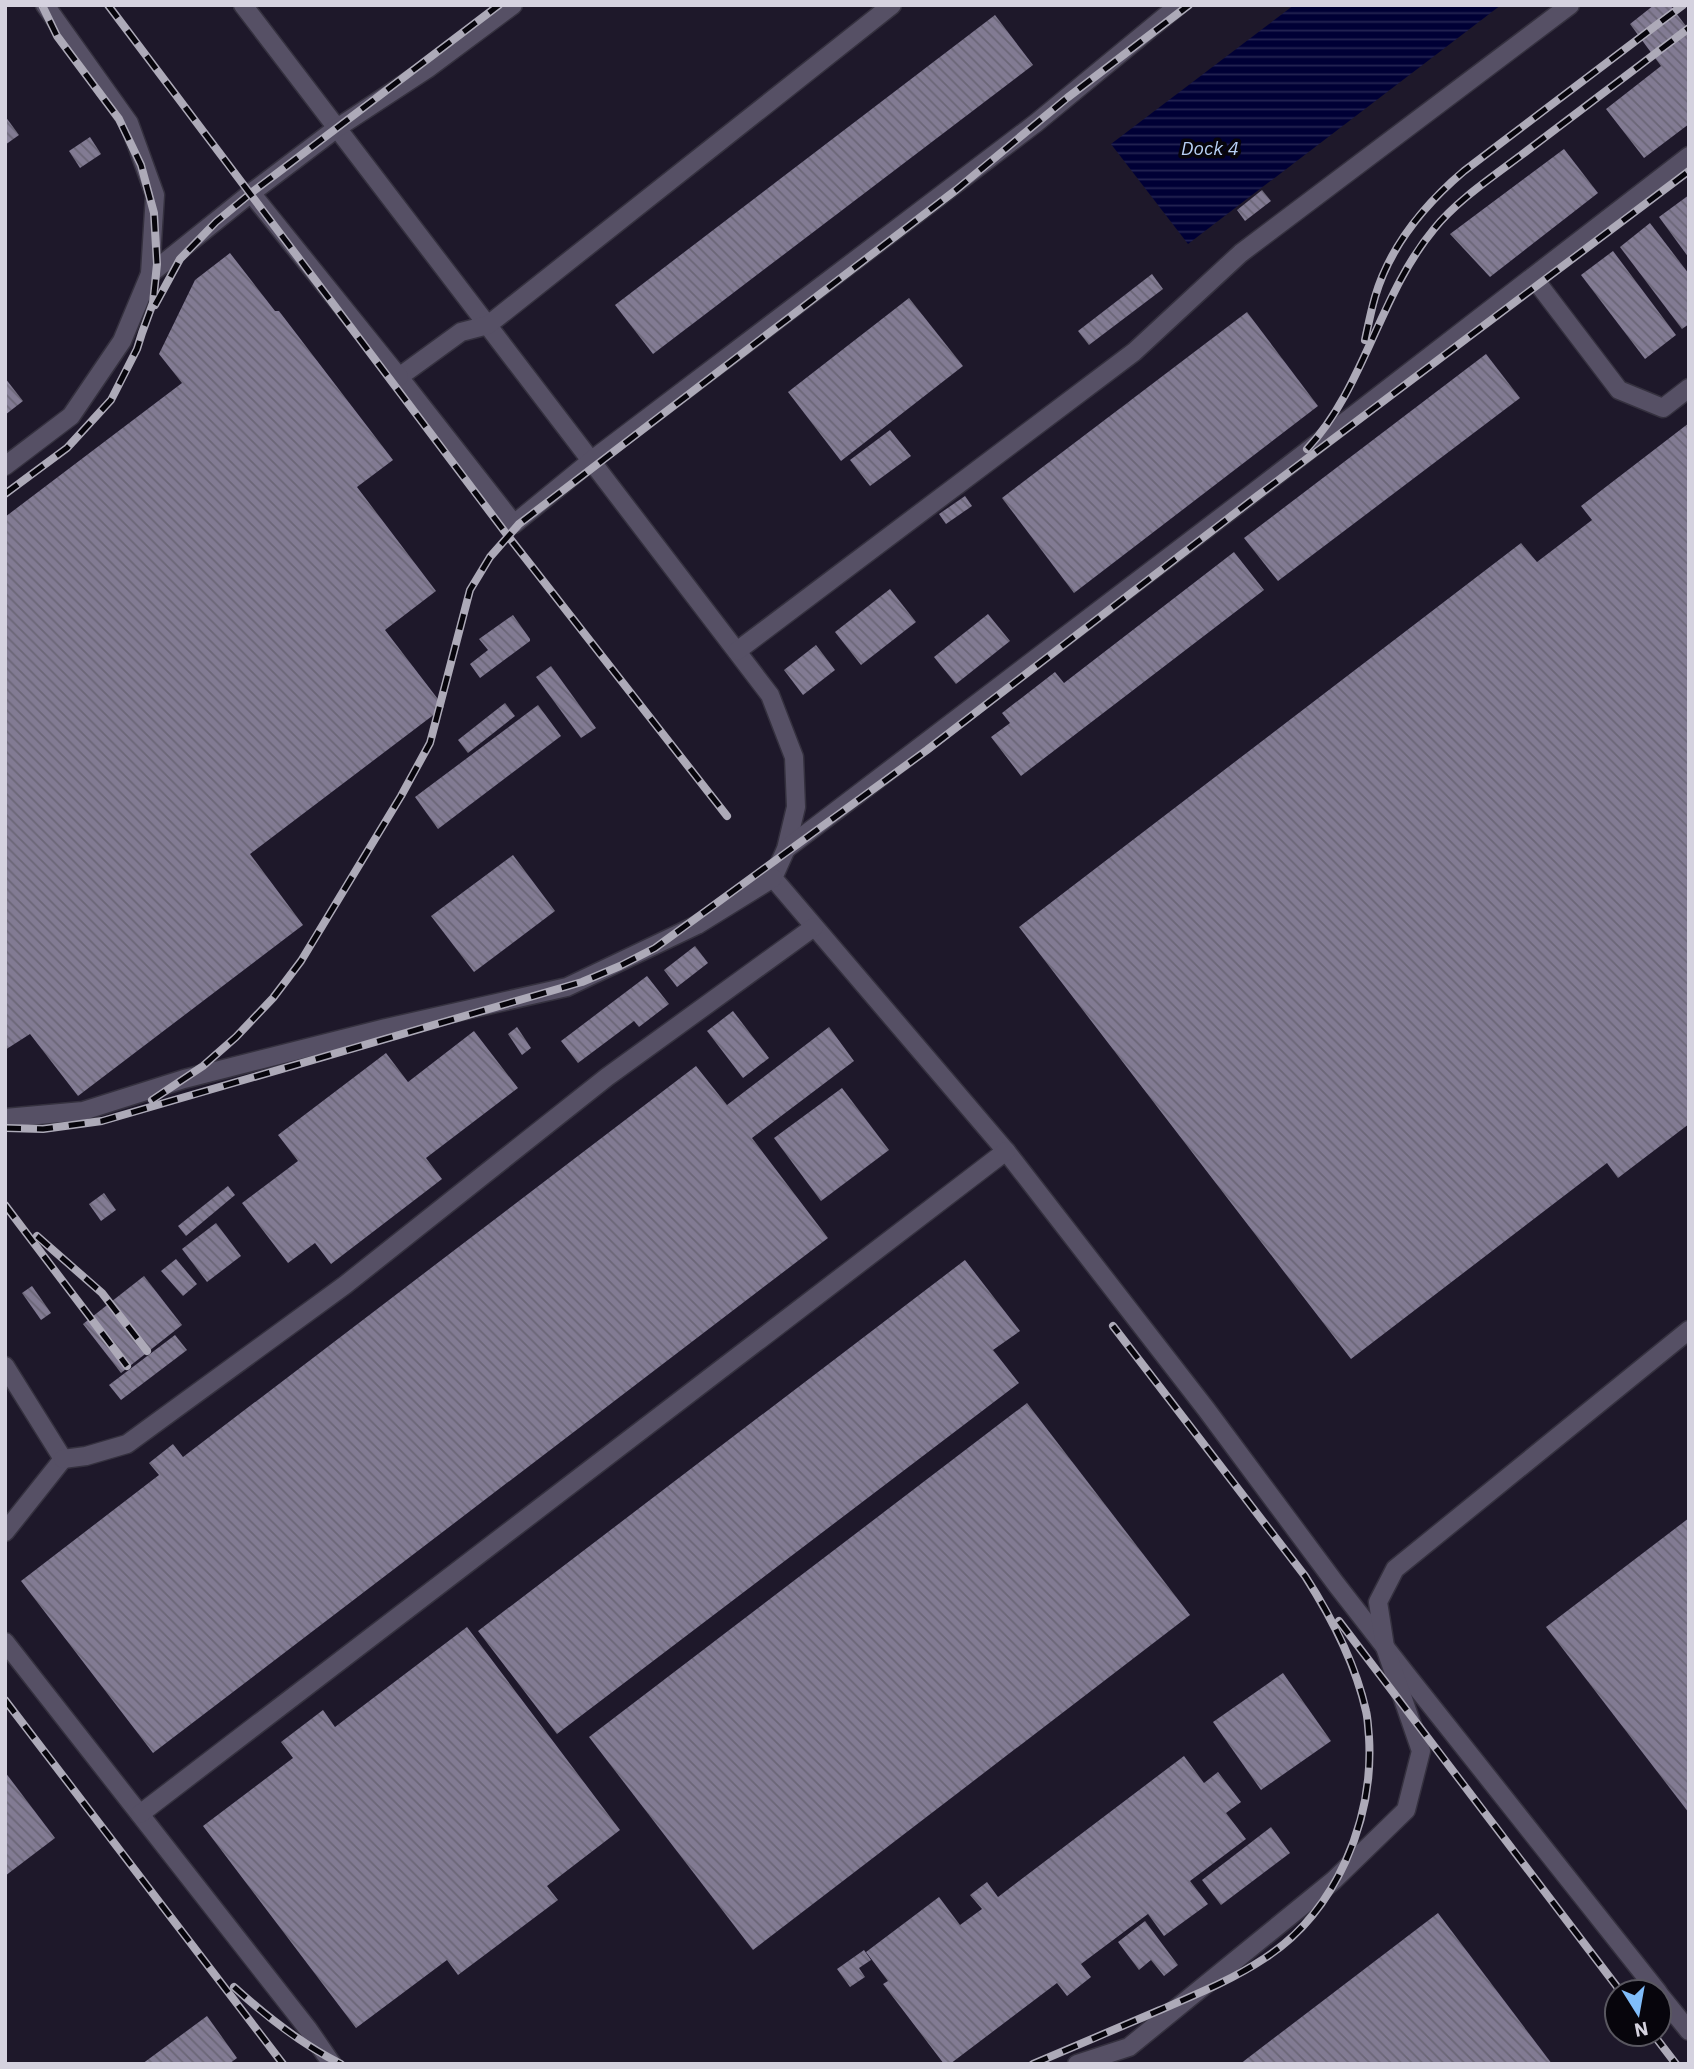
<svg xmlns="http://www.w3.org/2000/svg" width="1694" height="2069" font-family="'IBM Plex Sans',sans-serif">
<style>
.water{fill:url(#water-rules)}
.building{fill:url(#building-back-hatch)}
.lines{fill:none;stroke-linecap:round;stroke-linejoin:round}
.service-casing{stroke:#35313f;stroke-width:21}
.service{stroke:#565065;stroke-width:18}
.rail-casing{stroke:#adaab8;stroke-width:8}
.rail{stroke:#07050c;stroke-width:5;stroke-dasharray:16;stroke-linecap:butt}
.labels{text-anchor:middle;dominant-baseline:central;stroke-width:7;stroke-linejoin:round;paint-order:stroke}
.water-label{font-size:19px;font-style:italic;fill:#b7cff4;stroke:#07050c}
</style>
<defs>
<pattern id="water-rules" width="6" height="5" patternUnits="userSpaceOnUse" patternTransform="scale(1.75)"><rect width="6" height="5" fill="#000035"/><path d="M0 2.5h6" fill="none" stroke="#242452"/></pattern>
<pattern id="building-back-hatch" width="6" height="6" patternUnits="userSpaceOnUse" patternTransform="scale(1.75)"><rect width="6" height="6" fill="#827b93"/><path d="M-1 5l2 2M0 0l6 6M5-1l2 2" fill="none" stroke="#6b6677"/></pattern>
</defs>
<rect width="100%" height="100%" fill="#1e182a"/>
<!-- water -->
<path class="water" d="M1294,5H1501L1188,244L1111,144Z"/>
<!-- building -->
<g class="building">
<path d="M1654,5H1670L1689,30V124L1644,158L1606,109L1661,66L1630,24Z"/>
<path d="M995,15L1033,65L653,354L615,305Z"/>
<path d="M5,116L19,135L5,145Z"/>
<path d="M90,137L101,154L80,168L69,151Z"/>
<path d="M1564,149L1598,193L1490,277L1450,234Z"/>
<path d="M1262,190L1271,201L1245,221L1237,210Z"/>
<path d="M1689,195V258L1659,217Z"/>
<path d="M1650,223L1689,274V324L1682,329L1620,247Z"/>
<path d="M1613,251L1676,335L1645,359L1581,275Z"/>
<path d="M230,253L275,311H279L393,460L357,487L436,591L385,630L444,707L250,854L303,925L78,1096L30,1034L5,1050V517L182,383L159,354L195,280Z"/>
<path d="M1152,274L1163,289L1089,345L1078,331Z"/>
<path d="M909,298L963,366L841,461L788,392Z"/>
<path d="M1247,312L1318,406L1074,593L1002,498Z"/>
<path d="M1486,354L1520,398L1278,581L1244,538Z"/>
<path d="M5,378L23,401L5,415Z"/>
<path d="M1689,423V1124L1618,1178L1607,1163L1351,1359L1019,927L1521,543L1537,562L1592,520L1581,506Z"/>
<path d="M890,430L911,456L870,486L850,460Z"/>
<path d="M965,496L972,506L946,524L939,514Z"/>
<path d="M1234,552L1264,590L1021,776L991,737L1010,723L1002,713L1055,672L1064,683Z"/>
<path d="M890,589L916,622L861,665L835,632Z"/>
<path d="M988,614L1010,641L956,684L934,657Z"/>
<path d="M513,615L530,639V641L480,678L470,664L488,650L479,639Z"/>
<path d="M816,645L835,670L803,695L784,670Z"/>
<path d="M551,666L596,728L581,738L536,677Z"/>
<path d="M505,703L515,716L468,753L458,740Z"/>
<path d="M538,705L561,736L438,829L415,797Z"/>
<path d="M513,855L555,911L474,972L431,916Z"/>
<path d="M695,946L708,963L677,987L664,970Z"/>
<path d="M647,976L669,1004L639,1027L634,1021L578,1063L561,1041Z"/>
<path d="M733,1011L769,1058L743,1078L707,1031Z"/>
<path d="M517,1027L531,1048L522,1055L508,1034Z"/>
<path d="M829,1027L854,1061L752,1138L828,1238L153,1753L21,1581L159,1475L149,1463L173,1444L183,1457L696,1066L727,1105Z"/>
<path d="M474,1031L518,1088L426,1158L442,1179L331,1264L315,1243L288,1263L242,1203L298,1161L278,1135L386,1053L408,1082Z"/>
<path d="M842,1088L889,1150L821,1201L774,1138Z"/>
<path d="M228,1186L235,1195L186,1236L178,1226Z"/>
<path d="M104,1193L116,1210L101,1221L89,1204Z"/>
<path d="M216,1223L241,1256L207,1282L182,1249Z"/>
<path d="M176,1259L197,1284L183,1296L161,1271Z"/>
<path d="M965,1260L1020,1331L993,1350L1019,1383L557,1734L478,1631Z"/>
<path d="M144,1276L182,1325L121,1373L83,1324Z"/>
<path d="M32,1286L51,1313L41,1320L22,1293Z"/>
<path d="M175,1335L187,1350L121,1400L109,1385Z"/>
<path d="M1027,1403L1190,1615L753,1950L589,1737Z"/>
<path d="M1689,1518V1813L1546,1627Z"/>
<path d="M467,1627L620,1830L547,1886L558,1900L458,1975L447,1960L356,2028L203,1826L293,1758L281,1742L323,1710L335,1727Z"/>
<path d="M1283,1673L1331,1741L1261,1790L1213,1722Z"/>
<path d="M1184,1756L1204,1783L1218,1772L1241,1802L1226,1813L1246,1839L1190,1881L1208,1904L1164,1936L1148,1914L1081,1964L1091,1977L1067,1996L1057,1983L950,2064H944L883,1984L888,1981L866,1952L939,1897L960,1925L982,1909L970,1895L987,1882L998,1897Z"/>
<path d="M5,1772L55,1838L5,1876Z"/>
<path d="M1271,1827L1290,1853L1221,1905L1202,1880Z"/>
<path d="M1438,1913L1552,2064H1240Z"/>
<path d="M1145,1921L1178,1965L1164,1976L1151,1960L1139,1970L1118,1942Z"/>
<path d="M864,1950L871,1960L859,1968L865,1977L850,1987L837,1969Z"/>
<path d="M207,2016L237,2058L229,2064H142Z"/>
</g>
<g class="lines">
<defs>
<g id="service">
<path d="M243,5L770,695L794,757L796,807L786,849L773,878L1006,1151L1206,1409L1336,1584L1406,1674L1658,1992"/>
<path d="M892,5L488,325L461,332L399,377L514,524L592,460L1036,123L1179,5"/>
<path d="M150,274L251,193"/>
<path d="M1533,277L1619,390L1663,408L1689,388"/>
<path d="M399,377L251,193L337,128L427,69L513,5"/>
<path d="M5,466L71,416L122,341L150,274L155,195L129,123L45,5"/>
<path d="M737,651L1134,352L1241,253L1570,5"/>
<path d="M786,849L1253,493L1689,156"/>
<path d="M5,1118L83,1111L184,1079L386,1028L567,987L697,925L773,878"/>
<path d="M5,1366L63,1459L5,1532"/>
<path d="M63,1459L86,1456L127,1444L345,1285L607,1077L814,927"/>
<path d="M5,1642L308,2029L332,2064"/>
<path d="M140,1814L1006,1151"/>
<path d="M1659,1994L1689,2031"/>
<path d="M1077,2064L1129,2047L1334,1880L1406,1810L1421,1751L1385,1647L1378,1602L1395,1569L1689,1330"/>
</g>
</defs>
<!-- service casing -->
<use href="#service" class="service-casing"/>
<!-- service -->
<use href="#service" class="service"/>
<defs>
<g id="rail">
<path d="M108,5L508,536L727,816"/>
<path d="M155,305L180,259L216,222L251,193L499,5"/>
<path d="M1365,340C1368,326 1371,311 1375,297C1390,246 1424,205 1464,171L1683,5"/>
<path d="M1307,449C1365,387 1379,295 1434,229C1458,199 1497,174 1528,150C1581,110 1635,69 1689,28"/>
<path d="M5,494L67,448L111,400L137,349L142,333L153,303L157,264L154,213L141,165L119,119L57,36L42,5"/>
<path d="M152,1100L203,1066L236,1037L273,998L301,961L401,796L430,743L470,590L490,557L519,524L956,190L1067,98L1189,5"/>
<path d="M5,1128L43,1129L102,1121L582,982L620,966L655,948L927,750L1256,497L1689,171"/>
<path d="M5,1205L127,1366"/>
<path d="M37,1236L102,1293L147,1351"/>
<path d="M1339,1621L1621,1992"/>
<path d="M5,1700L283,2064"/>
<path d="M234,1987C267,2017 301,2044 341,2064"/>
<path d="M1653,2034L1676,2064"/>
<path d="M1033,2064C1076,2046 1118,2028 1160,2010C1197,1994 1232,1980 1265,1958C1336,1912 1374,1820 1369,1737C1368,1728 1368,1719 1366,1711C1355,1662 1332,1618 1305,1576L1113,1326"/>
</g>
</defs>
<!-- rail casing -->
<use href="#rail" class="rail-casing"/>
<!-- rail -->
<use href="#rail" class="rail"/>
</g>
<g class="labels">
<!-- water labels -->
<g class="water-label">
<text x="1210" y="148">Dock 4</text>
</g>
</g>
<!-- border -->
<rect width="1694" height="2069" fill="none" stroke="#d5d2df" stroke-width="14"/>
<!-- north arrow -->
<g transform="translate(1638 2013) rotate(169)"><circle r="33" fill="#07050c" stroke="#595760" stroke-width="2"/>
<path d="M0-5L12 26L0 18L-12 26Z" fill="#80bdfa"/>
<text y="-10" font-size="19" font-weight="bold" text-anchor="middle" fill="#d5d2df">N</text>
</g>
</svg>
